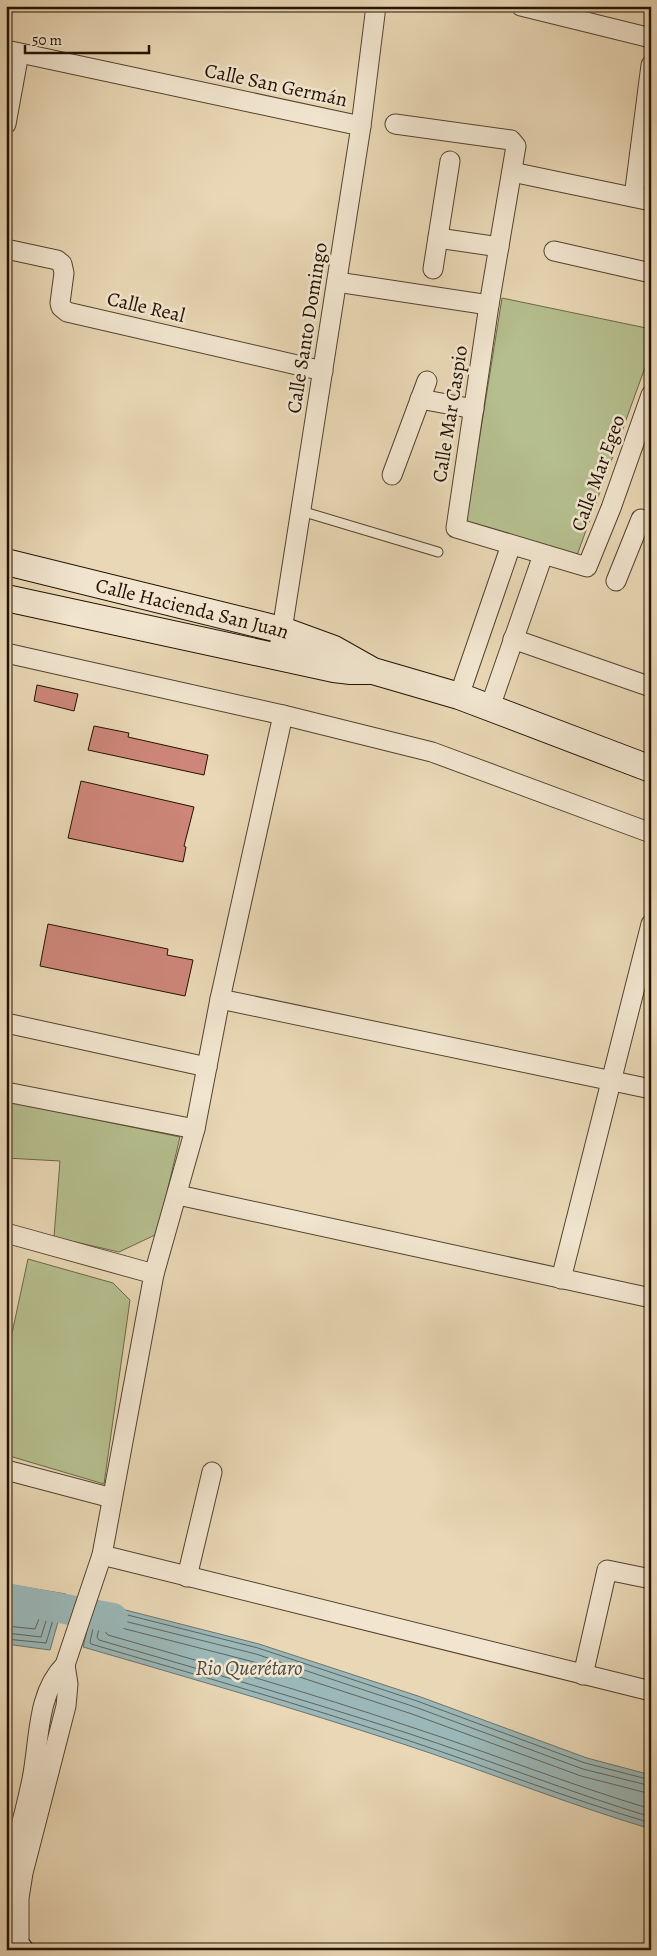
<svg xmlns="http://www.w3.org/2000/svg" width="657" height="1956" font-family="Alegreya,serif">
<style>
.green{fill:#b5be8e;stroke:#6c6847}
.water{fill:#9bb7b7;stroke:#6b756e}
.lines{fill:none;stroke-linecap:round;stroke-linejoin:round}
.shore{stroke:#5f645c;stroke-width:1}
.river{stroke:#9bb7b7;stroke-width:30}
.building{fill:#cd8679;stroke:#231200}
.lane-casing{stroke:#54432d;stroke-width:11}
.street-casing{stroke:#54432d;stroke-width:21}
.secondary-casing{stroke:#231200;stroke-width:28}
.lane{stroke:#f1e5cf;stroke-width:9}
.street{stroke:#f1e5cf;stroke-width:19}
.secondary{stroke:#f1e5cf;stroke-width:26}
.labels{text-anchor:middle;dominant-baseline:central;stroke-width:5;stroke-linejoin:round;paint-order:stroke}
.street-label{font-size:20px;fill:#231200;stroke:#f1e5cf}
.water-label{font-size:21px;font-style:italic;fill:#4d4c40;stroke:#f1e5cf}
</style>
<rect width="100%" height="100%" fill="#e9d7b5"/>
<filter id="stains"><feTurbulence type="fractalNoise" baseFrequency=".004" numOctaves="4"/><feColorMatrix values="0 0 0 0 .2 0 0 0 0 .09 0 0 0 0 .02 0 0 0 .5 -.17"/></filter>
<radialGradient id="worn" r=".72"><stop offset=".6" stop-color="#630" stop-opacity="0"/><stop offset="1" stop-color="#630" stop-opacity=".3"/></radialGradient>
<!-- green -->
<g class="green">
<path d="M502,298L651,329V351L576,558L466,522Z"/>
<path d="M6,1101L180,1137L157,1234L119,1252L54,1237L60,1161L6,1158Z"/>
<path d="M28,1259L113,1283L130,1300L104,1484L6,1455V1361Z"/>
</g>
<!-- water -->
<g class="water">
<path d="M6,1584L66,1594L50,1650L6,1644Z"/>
<path d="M94,1602L259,1644L418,1696L587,1758L651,1775V1829C567,1804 486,1771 403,1744C297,1709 190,1678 83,1647Z"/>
</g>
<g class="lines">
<!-- shore -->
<g class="shore">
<path d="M6,1589L57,1597L59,1600L46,1643L6,1639"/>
<path d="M6,1595L49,1602L51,1605L41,1637L6,1633"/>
<path d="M6,1603L40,1608L42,1611L35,1629L6,1626"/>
<path d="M651,1780L585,1763L417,1701L258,1648L100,1608L97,1610L90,1642L91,1644C197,1675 303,1705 407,1740C488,1767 569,1799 651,1823"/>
<path d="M651,1786L583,1769L415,1707L256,1654L104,1616L102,1617L97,1637L99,1640C202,1670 305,1700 407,1733C489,1760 569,1792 651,1817"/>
<path d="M651,1794L581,1776L412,1714L254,1662L110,1625L107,1626L106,1633L108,1635C209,1664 311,1693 411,1727C491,1753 570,1785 651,1809"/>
</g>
<!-- river -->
<path class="river" d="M6,1598L113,1618"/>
</g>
<!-- building -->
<g class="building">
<path d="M37,685L78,694L74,711L34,701Z"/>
<path d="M94,726L129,733L128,737L208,755L204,775L88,750Z"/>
<path d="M81,781L194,807L184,846L186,847L183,862L68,838Z"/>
<path d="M48,924L168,949L167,955L193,960L185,996L40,966Z"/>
</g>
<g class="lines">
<defs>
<path id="lane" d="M301,511L438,552"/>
<g id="street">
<path d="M521,6L651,38"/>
<path d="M6,50L361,126"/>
<path d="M6,124L19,53"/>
<path d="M395,124L511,140L516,146L489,305L456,528L587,567L611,508L651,395"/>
<path d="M512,172L651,201"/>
<path d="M634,197L651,65"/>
<path d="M438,238L499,247"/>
<path d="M6,249L57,260L62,264L64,273L60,303L61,307L67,312L323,371"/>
<path d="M554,251L651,273"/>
<path d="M433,269L450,161"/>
<path d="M337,282L489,305"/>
<path d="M420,399L474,409"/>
<path d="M392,475L427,381"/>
<path d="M616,581L641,519"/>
<path d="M513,639L651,687"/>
<path d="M280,643L361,126L376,6"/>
<path d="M6,653L283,715L432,752L651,833"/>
<path d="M459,696L511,545"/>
<path d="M490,707L543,555"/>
<path d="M220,999L651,1089"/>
<path d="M6,1023L207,1067"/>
<path d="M6,1092L195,1129"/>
<path d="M178,1195L651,1298"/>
<path d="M6,1233L154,1274"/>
<path d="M561,1279L651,924"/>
<path d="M6,1470L112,1498"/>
<path d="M102,1555L651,1691"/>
<path d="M187,1577L212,1472"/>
<path d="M583,1675L607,1570L651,1579"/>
<path d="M6,1881C15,1849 24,1817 31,1784C40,1745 35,1695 65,1665L102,1555L154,1274L195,1129L220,999L283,715"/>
<path d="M19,1950V1898L23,1873L66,1706L68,1684L65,1665"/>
</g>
<g id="secondary">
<path id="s1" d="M6,562L282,630L334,649L373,671L459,696L651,769"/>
<path d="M6,598L334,669L351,671H369"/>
<path d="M6,1877L8,1875"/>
<path d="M6,1942L20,1950"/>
</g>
</defs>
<!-- lane casing -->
<use href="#lane" class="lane-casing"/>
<!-- street casing -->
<use href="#street" class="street-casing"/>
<!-- secondary casing -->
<use href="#secondary" class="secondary-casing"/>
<!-- lane -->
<use href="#lane" class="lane"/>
<!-- street -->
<use href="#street" class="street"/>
<!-- secondary -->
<use href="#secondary" class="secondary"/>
</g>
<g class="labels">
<!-- street labels -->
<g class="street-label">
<text transform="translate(276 85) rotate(12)">Calle San Germán</text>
<text transform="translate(146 307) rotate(13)">Calle Real</text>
<text transform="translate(307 328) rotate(-81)">Calle Santo Domingo</text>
<text transform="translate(450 414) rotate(-81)">Calle Mar Caspio</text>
<text transform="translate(598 473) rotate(-70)">Calle Mar Egeo</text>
<text stroke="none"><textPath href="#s1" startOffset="192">Calle Hacienda San Juan</textPath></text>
</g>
<!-- water labels -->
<g class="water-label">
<text x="249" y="1668">Rio Querétaro</text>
</g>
</g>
<!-- margin -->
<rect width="657" height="1956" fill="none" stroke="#e9d7b5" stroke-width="25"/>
<rect x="8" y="8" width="642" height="1941" fill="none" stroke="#231200" stroke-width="2.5"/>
<rect x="12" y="12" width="632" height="1931" fill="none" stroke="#231200"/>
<!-- scale -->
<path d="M25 45v8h124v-8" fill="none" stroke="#231200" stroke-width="2.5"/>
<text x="32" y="45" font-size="15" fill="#231200" stroke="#f1e5cf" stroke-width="4" paint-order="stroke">50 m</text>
<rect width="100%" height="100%" filter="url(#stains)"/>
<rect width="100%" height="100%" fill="url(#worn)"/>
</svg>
